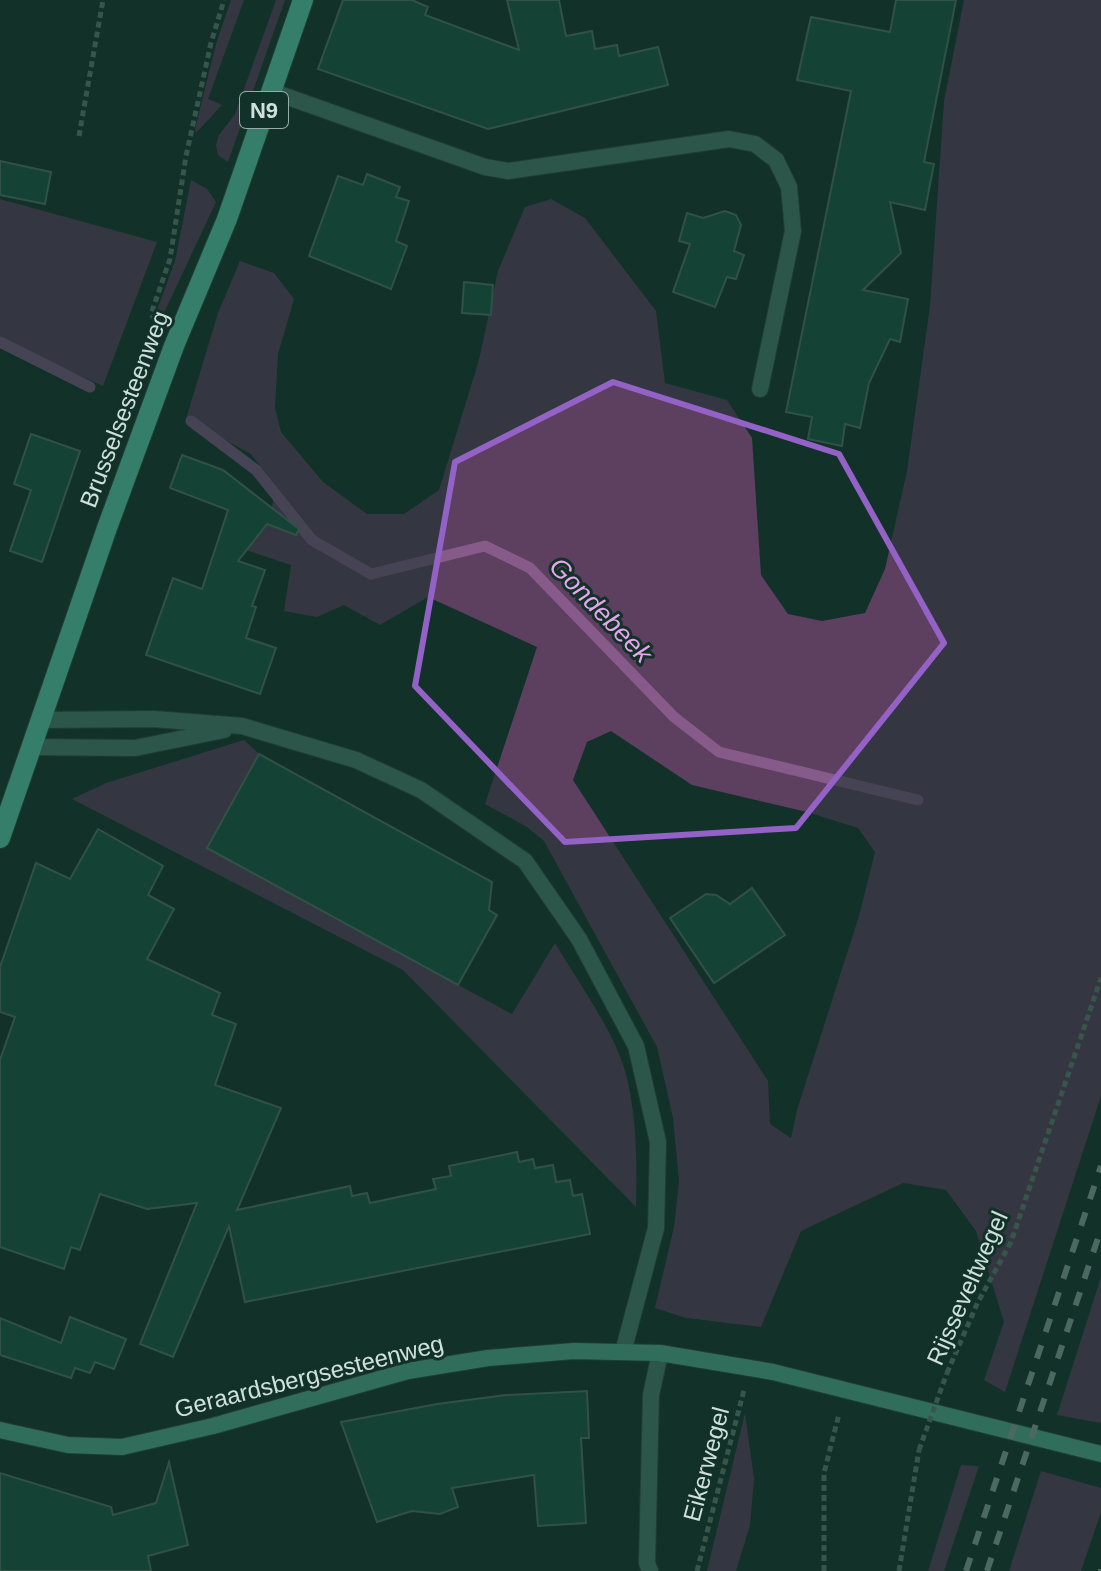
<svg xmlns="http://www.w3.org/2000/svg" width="1101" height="1571" font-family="Arial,sans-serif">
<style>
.green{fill:#5d3f5f;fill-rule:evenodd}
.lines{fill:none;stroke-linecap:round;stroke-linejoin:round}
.stream{stroke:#865b8a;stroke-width:11}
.building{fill:#175746;stroke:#57786c;stroke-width:2}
.lane-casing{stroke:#304d44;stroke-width:18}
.street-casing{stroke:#304d44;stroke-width:18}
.secondary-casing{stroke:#304d44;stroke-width:18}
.primary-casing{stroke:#304d44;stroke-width:22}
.path{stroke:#668077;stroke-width:5;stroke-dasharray:6 4;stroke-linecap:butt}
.lane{stroke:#4c8472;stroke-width:16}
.street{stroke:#4c8472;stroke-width:16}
.secondary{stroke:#58b79a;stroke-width:16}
.primary{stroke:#5fdeba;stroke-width:20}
.rail{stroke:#95aba3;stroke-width:6;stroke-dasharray:14 14;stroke-linecap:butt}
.path-bridge{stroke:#668077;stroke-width:5;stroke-dasharray:6 4;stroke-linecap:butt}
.marked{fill:none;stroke:#9462c7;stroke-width:6;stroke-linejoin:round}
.labels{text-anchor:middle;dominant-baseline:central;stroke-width:6;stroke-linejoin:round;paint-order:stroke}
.shield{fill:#123128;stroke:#96aca4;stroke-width:2}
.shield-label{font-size:22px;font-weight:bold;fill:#cee0d9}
.street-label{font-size:24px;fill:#cee0d9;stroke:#123128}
.water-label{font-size:26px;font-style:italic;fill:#e6a6eb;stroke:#123128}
</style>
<rect width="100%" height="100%" fill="#123128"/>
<!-- green -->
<g class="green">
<path d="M231,0H244L208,99L222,105L196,133L195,129L216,44Z"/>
<path d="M276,0H285L228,162L218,155L216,145L219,135L235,114Z"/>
<path d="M964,0H1101V1096L1005,1392L984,1380L1004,1322L976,1231L946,1190L903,1183L801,1231L761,1327L686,1318L655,1308L674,1227L679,1181L673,1118L657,1047L544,841L527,827L485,804L537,647L428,597L380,625L344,605L317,617L284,611L291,565L219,541L268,520L277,488L251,454L186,419L218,313L240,261L274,273L294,299L278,354L275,408L281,432L323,482L367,514H404L439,490L479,360L498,271L525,207L551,199L585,218L656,311L665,383L727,400L752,438L761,575L788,614L822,621L865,613L885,569L907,471L930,306L944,101ZM611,731L692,785L807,812L858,828L875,852L859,916L797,1110L791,1138L770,1124L768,1081L573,780L587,742Z"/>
<path d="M191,180L207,189L216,202L163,315L158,317L157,310L175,261Z"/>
<path d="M0,199L157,242L103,386L0,339Z"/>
<path d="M244,740L259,754L208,849L512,1014L555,943C578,982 617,1035 627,1078C637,1120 637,1165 636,1207L403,970L72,799L106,783Z"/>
<path d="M1101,1277V1423L1057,1415Z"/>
<path d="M745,1413L754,1479L750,1525L736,1571H707Z"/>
<path d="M961,1465L979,1466L944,1571H928Z"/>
<path d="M1041,1471L1101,1488V1512L1081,1571H1009Z"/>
</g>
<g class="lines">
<!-- stream -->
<g class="stream">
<path d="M0,342L90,387"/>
<path d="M191,421L256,470L312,540L371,574L485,546L530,568L674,717L719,752L918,800"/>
</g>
</g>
<!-- building -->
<g class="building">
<path d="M343,0H412L428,7L425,15L519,50L507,0H559L566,36L592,31L595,49L617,45L619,56L658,47L668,85L488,129L318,69Z"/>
<path d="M896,0H956L924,162L934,164L925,210L890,202L901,253L863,290L908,299L900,342L890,339L869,383L860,428L845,424L842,446L808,439L812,417L786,412L851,91L797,80L811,17L890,32Z"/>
<path d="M0,161L51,172L45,204L0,195Z"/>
<path d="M367,174L400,187L396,197L409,201L396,241L407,246L391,289L309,256L338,176L363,185Z"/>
<path d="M725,211L736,215L741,225L734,251L744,255L736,279L727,277L715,307L673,292L690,244L679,241L687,213L703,218Z"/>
<path d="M464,282L493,285L491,315L462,313Z"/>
<path d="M31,434L80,451L42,562L10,551L31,490L14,484Z"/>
<path d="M182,455L223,470L299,529L296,535L267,524L238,561L265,570L252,606L256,607L246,638L276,648L260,694L146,655L173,578L202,589L228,510L170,488Z"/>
<path d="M259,754L492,882L489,910L497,915L458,985L207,848Z"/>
<path d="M98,829L163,866L148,895L174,909L147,959L220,993L212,1015L236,1024L215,1085L281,1108L237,1210L350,1186L352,1196L367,1193L370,1203L436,1189L433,1179L451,1176L449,1166L517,1152L519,1162L533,1159L535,1168L553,1165L556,1182L570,1180L573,1196L582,1194L590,1234L245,1302L229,1226L173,1357L140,1344L197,1203L147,1209L100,1194L80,1250L71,1247L64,1269L0,1247V1060L15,1017L0,1012V967L36,863L70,879Z"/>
<path d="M752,888L785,935L714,983L670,918L706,894L716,895L730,904Z"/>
<path d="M70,1317L126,1339L114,1369L95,1362L90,1373L75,1368L71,1378L0,1355V1318L61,1343Z"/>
<path d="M587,1391L589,1438H581L586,1523L538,1526L534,1475L452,1488L458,1507L440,1514L412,1511L377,1522L341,1422L437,1404L506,1395Z"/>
<path d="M169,1462L188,1545L148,1556L151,1571H0V1473L111,1507L113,1515L156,1503Z"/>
</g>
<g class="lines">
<defs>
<g id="lane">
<path d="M41,720L154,719L242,726L356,760L421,790L525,861L579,939L636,1046L658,1142L656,1228L623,1352"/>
<path d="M32,747L135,748L224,730"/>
<path d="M650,1571L647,1563L651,1395L660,1353"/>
</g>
<path id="street" d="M271,91L485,167L508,171L729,139L755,144L776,160L789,187L793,231L760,389"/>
<path id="secondary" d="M0,1430L68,1445L122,1447L213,1426L408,1371L488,1358L574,1351L660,1353L773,1372L1101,1454"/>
<path id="primary" d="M0,838L107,528L174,346L227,219L303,0"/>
</defs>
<!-- lane casing -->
<use href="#lane" class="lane-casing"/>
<!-- street casing -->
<use href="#street" class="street-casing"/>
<!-- secondary casing -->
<use href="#secondary" class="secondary-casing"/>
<!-- primary casing -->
<use href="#primary" class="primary-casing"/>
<!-- path -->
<g class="path">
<path d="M79,136L103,0"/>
<path d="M155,320L151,314L170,259L186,156L211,43L224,0"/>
<path d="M947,1373L977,1304L1011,1242L1101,978"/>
<path d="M697,1571L744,1390"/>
<path d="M824,1571V1473L839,1414"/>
<path d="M899,1571L919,1450"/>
</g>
<!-- lane -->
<use href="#lane" class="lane"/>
<!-- street -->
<use href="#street" class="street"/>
<!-- secondary -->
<use href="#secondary" class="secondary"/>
<!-- primary -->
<use href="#primary" class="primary"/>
<!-- rail -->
<g class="rail">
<path d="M966,1571L1101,1166"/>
<path d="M987,1571L1101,1229"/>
<path d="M1101,1571V1569"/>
</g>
<!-- path-bridge -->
<path class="path-bridge" d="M919,1450L947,1373"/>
</g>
<!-- marked area -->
<path d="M0 0H1101V1571H0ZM613,382L839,454L944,643L796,828L565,842L415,686L455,462Z" fill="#123128" fill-opacity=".55" fill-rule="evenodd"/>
<path class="marked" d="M613,382L839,454L944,643L796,828L565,842L415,686L455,462Z"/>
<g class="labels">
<!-- shield labels -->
<rect class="shield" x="240" y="92" width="48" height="36" rx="6"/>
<g class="shield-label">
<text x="264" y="110">N9</text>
</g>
<!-- street labels -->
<g class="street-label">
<text transform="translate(124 409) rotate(-69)">Brusselsesteenweg</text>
<text transform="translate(967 1288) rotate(-66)">Rijsseveltwegel</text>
<text transform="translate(309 1376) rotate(-14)">Geraardsbergsesteenweg</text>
<text transform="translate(706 1464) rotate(-75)">Eikerwegel</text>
</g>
<!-- water labels -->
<g class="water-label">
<text transform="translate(601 610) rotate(46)">Gondebeek</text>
</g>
</g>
</svg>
